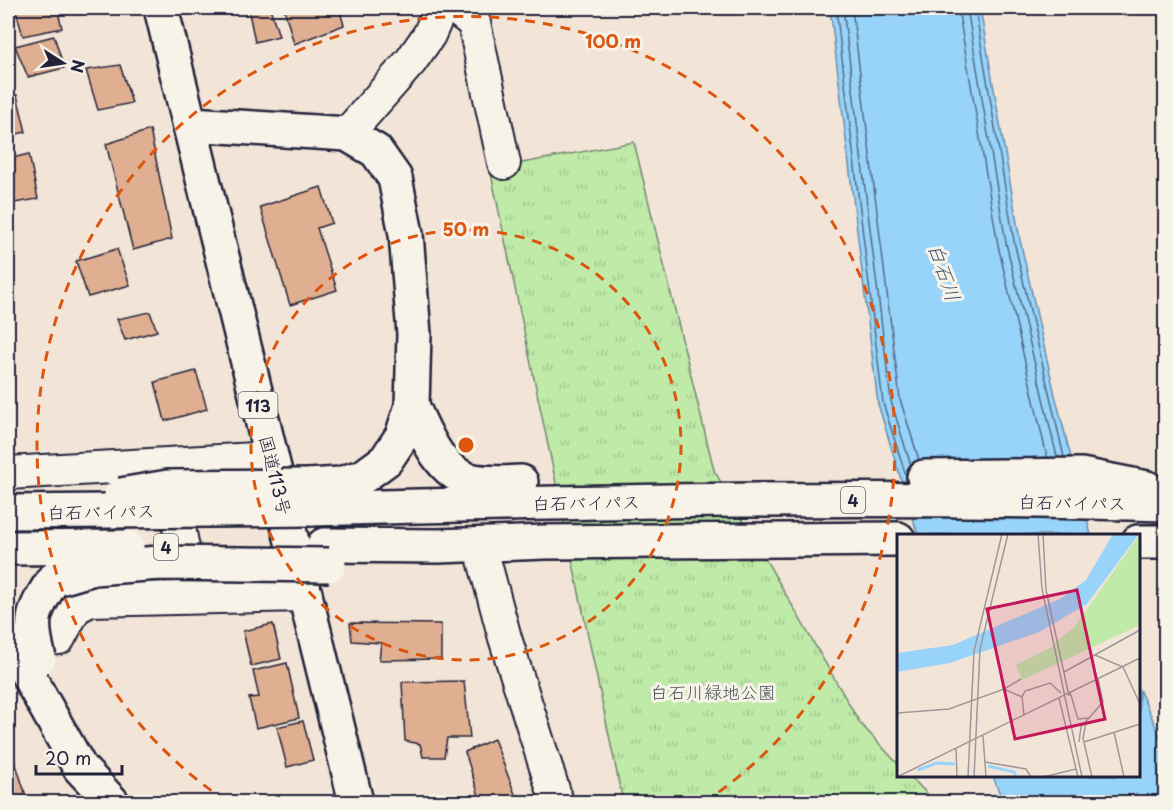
<svg xmlns="http://www.w3.org/2000/svg" width="1173" height="810" font-family="'Playpen Sans','Klee One',sans-serif">
<style>
.park{fill:url(#park-tufts);stroke:#708671;stroke-width:1.5}
.water{fill:#98d4f9;stroke:#698dad;stroke-width:1.5}
.lines{fill:none;stroke-linecap:round;stroke-linejoin:round}
.shore{stroke:#516987;stroke-width:1.5}
.building{fill:#e0af91;stroke:#22223b;stroke-width:1.5}
.minor-casing{stroke:#22223b;stroke-width:36}
.highway-casing{stroke:#22223b;stroke-width:38}
.minor{stroke:#f7f3e8;stroke-width:32}
.highway{stroke:#f7f3e8;stroke-width:33}
.highway-bridge-casing{stroke:#22223b;stroke-width:38;stroke-linecap:butt}
.highway-bridge{stroke:#f7f3e8;stroke-width:33}
.ring{fill:none;stroke:#de560e;stroke-width:3;stroke-dasharray:10 8}
.labels{text-anchor:middle;dominant-baseline:central;stroke-width:6;stroke-linejoin:round;paint-order:stroke}
.shield{fill:#f7f3e8;stroke:#62616f;stroke-width:1.5}
.shield-label{font-size:16px;font-weight:bold;fill:#22223b}
.street-label{font-size:18px;fill:#22223b;stroke:#f7f3e8}
.park-label{font-size:18px;fill:#495456;stroke:#f7f3e8}
.water-label{font-size:20px;font-style:italic;fill:#455774;stroke:#f7f3e8}
.inset-river{fill:none;stroke:#98d4f9;stroke-width:3}
.inset-road{fill:none;stroke:#9f9799;stroke-width:1.5}
.view{fill:#c2185b;fill-opacity:0.15;stroke:#c2185b;stroke-width:3}
.inset-edge{fill:none;stroke:#22223b;stroke-width:3}
.centre{fill:#de560e;stroke:#f7f3e8;stroke-width:3}
.ring-label{font-size:18px;text-anchor:middle;font-weight:bold;fill:#de560e;stroke:#f7f3e8;stroke-width:6;stroke-linejoin:round;paint-order:stroke}
</style>
<defs>
<pattern id="park-tufts" width="24" height="20" patternUnits="userSpaceOnUse" patternTransform="scale(1.5)"><rect width="24" height="20" fill="#bfeaa7"/><path d="M3 7l-1-3M5 7V3M7 7l1-3M15 17l-1-3M17 17v-4M19 17l1-3" fill="none" stroke="#a4c891"/></pattern>
</defs>
<rect width="100%" height="100%" fill="#f2e5d7"/>
<filter id="ink" filterUnits="userSpaceOnUse"><feTurbulence type="fractalNoise" baseFrequency=".0167" numOctaves="2"/><feDisplacementMap in="SourceGraphic" scale="12" xChannelSelector="R" yChannelSelector="G"/><feConvolveMatrix kernelMatrix="1 2 1 2 8 2 1 2 1" color-interpolation-filters="sRGB"/></filter>
<g filter="url(#ink)">
<!-- park -->
<path class="park" d="M634,142L714,470L860,723L898,764V776H910L935,802H623L490,169Z"/>
<!-- water -->
<g class="water">
<path d="M830,8H980L1020,240L1055,395L1091,535H918L878,404Z"/>
<path d="M1139,689L1165,747V802H1003L993,776H1138Z"/>
</g>
<g class="lines">
<!-- shore -->
<g class="shore">
<path d="M836,8L883,403L906,476"/>
<path d="M843,8L891,401L911,466"/>
<path d="M852,8L900,399L919,460"/>
<path d="M958,8L998,245L1047,457"/>
<path d="M967,8L1006,243L1057,457"/>
<path d="M975,8L1014,241L1064,457"/>
</g>
</g>
<!-- building -->
<g class="building">
<path d="M15,8H57L62,28L23,36Z"/>
<path d="M79,8H105L81,14Z"/>
<path d="M248,8H270L279,36L255,42Z"/>
<path d="M284,8H339L344,25L294,44Z"/>
<path d="M54,36L64,68L28,77L15,46Z"/>
<path d="M120,65L132,103L98,110L86,70Z"/>
<path d="M17,95L26,132L8,136V97Z"/>
<path d="M150,130L172,239L133,250L106,144Z"/>
<path d="M29,154L38,199L8,204V159Z"/>
<path d="M321,187L332,223L317,228L337,290L290,305L260,207Z"/>
<path d="M117,249L130,285L88,297L76,261Z"/>
<path d="M150,312L157,331L125,340L117,319Z"/>
<path d="M196,371L207,409L165,421L155,382Z"/>
<path d="M350,623L441,624V659L379,660L381,643L352,641Z"/>
<path d="M273,624L281,659L251,666L243,631Z"/>
<path d="M287,663L299,718L256,728L249,698L259,697L253,671Z"/>
<path d="M464,681L470,738H447L444,757H423L420,744L405,741L402,682Z"/>
<path d="M303,721L313,760L287,767L277,727Z"/>
<path d="M494,739L518,802H481L465,752Z"/>
<path d="M13,755L28,802H8V757Z"/>
</g>
<g class="lines">
<defs>
<g id="minor">
<path d="M455,8L474,23L504,163"/>
<path d="M347,134L411,61L429,35L441,8"/>
<path d="M8,473L271,458"/>
<path d="M171,486L191,590"/>
<path d="M480,545L505,638L557,802"/>
<path d="M8,642L59,638L75,608L90,600L306,595"/>
</g>
<g id="highway">
<path d="M161,8L356,802"/>
<path d="M190,124L347,134L376,151L395,178L406,234L414,334L412,406L402,436L386,460L364,476L340,484L308,486"/>
<path d="M412,406C425,432 438,471 469,480C485,484 504,483 521,482"/>
<path d="M924,477L1081,475L1147,488"/>
<path d="M310,509C595,501 880,495 1166,504"/>
<path d="M1138,542H1166"/>
<path d="M324,545L438,546L545,542L898,539"/>
<path d="M24,668L80,768L112,802"/>
</g>
</defs>
<!-- minor casing -->
<use href="#minor" class="minor-casing"/>
<!-- highway casing -->
<use href="#highway" class="highway-casing"/>
<!-- minor -->
<use href="#minor" class="minor"/>
<!-- highway -->
<use href="#highway" class="highway"/>
<defs>
<g id="highway-bridge">
<path d="M121,495L168,487L308,486"/>
<path d="M8,512L310,509"/>
<path d="M8,548L127,547"/>
<path d="M8,640L24,668"/>
<path d="M39,658C29,620 32,613 53,580L94,568L159,563L329,565"/>
</g>
</defs>
<!-- highway-bridge casing -->
<use href="#highway-bridge" class="highway-bridge-casing"/>
<!-- highway-bridge -->
<use href="#highway-bridge" class="highway-bridge"/>
</g>
</g>
<!-- distance rings -->
<g class="ring">
<circle cx="466" cy="445" r="215"/>
<path d="M226 801A429 429 0 1 1 706 801"/>
</g>
<g class="labels">
<!-- shield labels -->
<g class="shield">
<rect x="238.5" y="392" width="39" height="26" rx="4.5"/>
<rect x="841" y="487" width="24" height="26" rx="4.5"/>
<rect x="154" y="534" width="24" height="26" rx="4.5"/>
</g>
<g class="shield-label">
<text x="258" y="405">113</text>
<text x="853" y="500">4</text>
<text x="166" y="547">4</text>
</g>
<!-- street labels -->
<g class="street-label">
<text transform="translate(276 475) rotate(76)">国道113号</text>
<text transform="translate(586 502) rotate(-1)">白石バイパス</text>
<text transform="translate(1072 502) rotate(1)">白石バイパス</text>
<text transform="translate(101 511) rotate(-1)">白石バイパス</text>
</g>
<!-- park labels -->
<g class="park-label">
<text x="713" y="691">白石川緑地公園</text>
</g>
<!-- water labels -->
<g class="water-label">
<text transform="translate(945 272) rotate(71)">白石川</text>
</g>
</g>
<!-- overview -->
<g transform="translate(897 534)">
<rect width="243" height="243" fill="#f2e5d7"/>
<path d="M243,0V91L125,146L119,131L153,114L178,92Z" fill="#bfeaa7"/>
<path d="M216,0H242L190,70L142,98L53,129L0,138V119L56,111L163,65L189,46Z" fill="#98d4f9"/>
<path class="inset-river" d="M91,232L117,238L119,243M21,236L40,229L58,230"/>
<path class="inset-road" d="M141,0L145,55L185,243M146,0L149,56L172,162M198,121L226,133L243,170M167,138L243,96M107,155L124,145M173,158L181,185L193,184M162,164L181,243M0,179L52,175L107,155L125,163M127,181L125,163L128,157L153,149L164,159M189,189L186,204L195,243M217,198L227,243M86,202L89,243M182,208L184,193L206,168L201,145M187,208L243,190M59,214L60,243M88,228L129,235L134,243M0,243L243,124M71,243L77,117L105,0M77,243L83,115L111,0M146,243L179,235"/>
<path class="view" d="M180,56L208,185L118,205L90,75Z"/>
<rect width="243" height="243" class="inset-edge"/>
</g>
<circle cx="466" cy="445" r="9" class="centre"/>
<g class="ring-label">
<text x="613" y="48">100 m</text>
<text x="466" y="236">50 m</text>
</g>
<!-- margin -->
<rect width="1173" height="810" fill="none" stroke="#f7f3e8" stroke-width="30"/>
<rect x="15" y="15" width="1143" height="780" fill="none" stroke="#22223b" stroke-width="2" filter="url(#ink)"/>
<!-- north arrow -->
<g transform="translate(63 63) rotate(102)" stroke="#f7f3e8" stroke-width="4.5" paint-order="stroke">
<path d="M0-4.5L10 22L0 15L-10 22Z" fill="#22223b"/>
<text y="-9" font-size="16" font-weight="bold" text-anchor="middle" fill="#22223b">N</text>
</g>
<!-- scale -->
<path d="M36 765v9h86v-9" fill="none" stroke="#22223b" stroke-width="3"/>
<text x="45" y="765" font-size="18" fill="#22223b" stroke="#f7f3e8" stroke-width="4.5" paint-order="stroke">20 m</text>
</svg>
